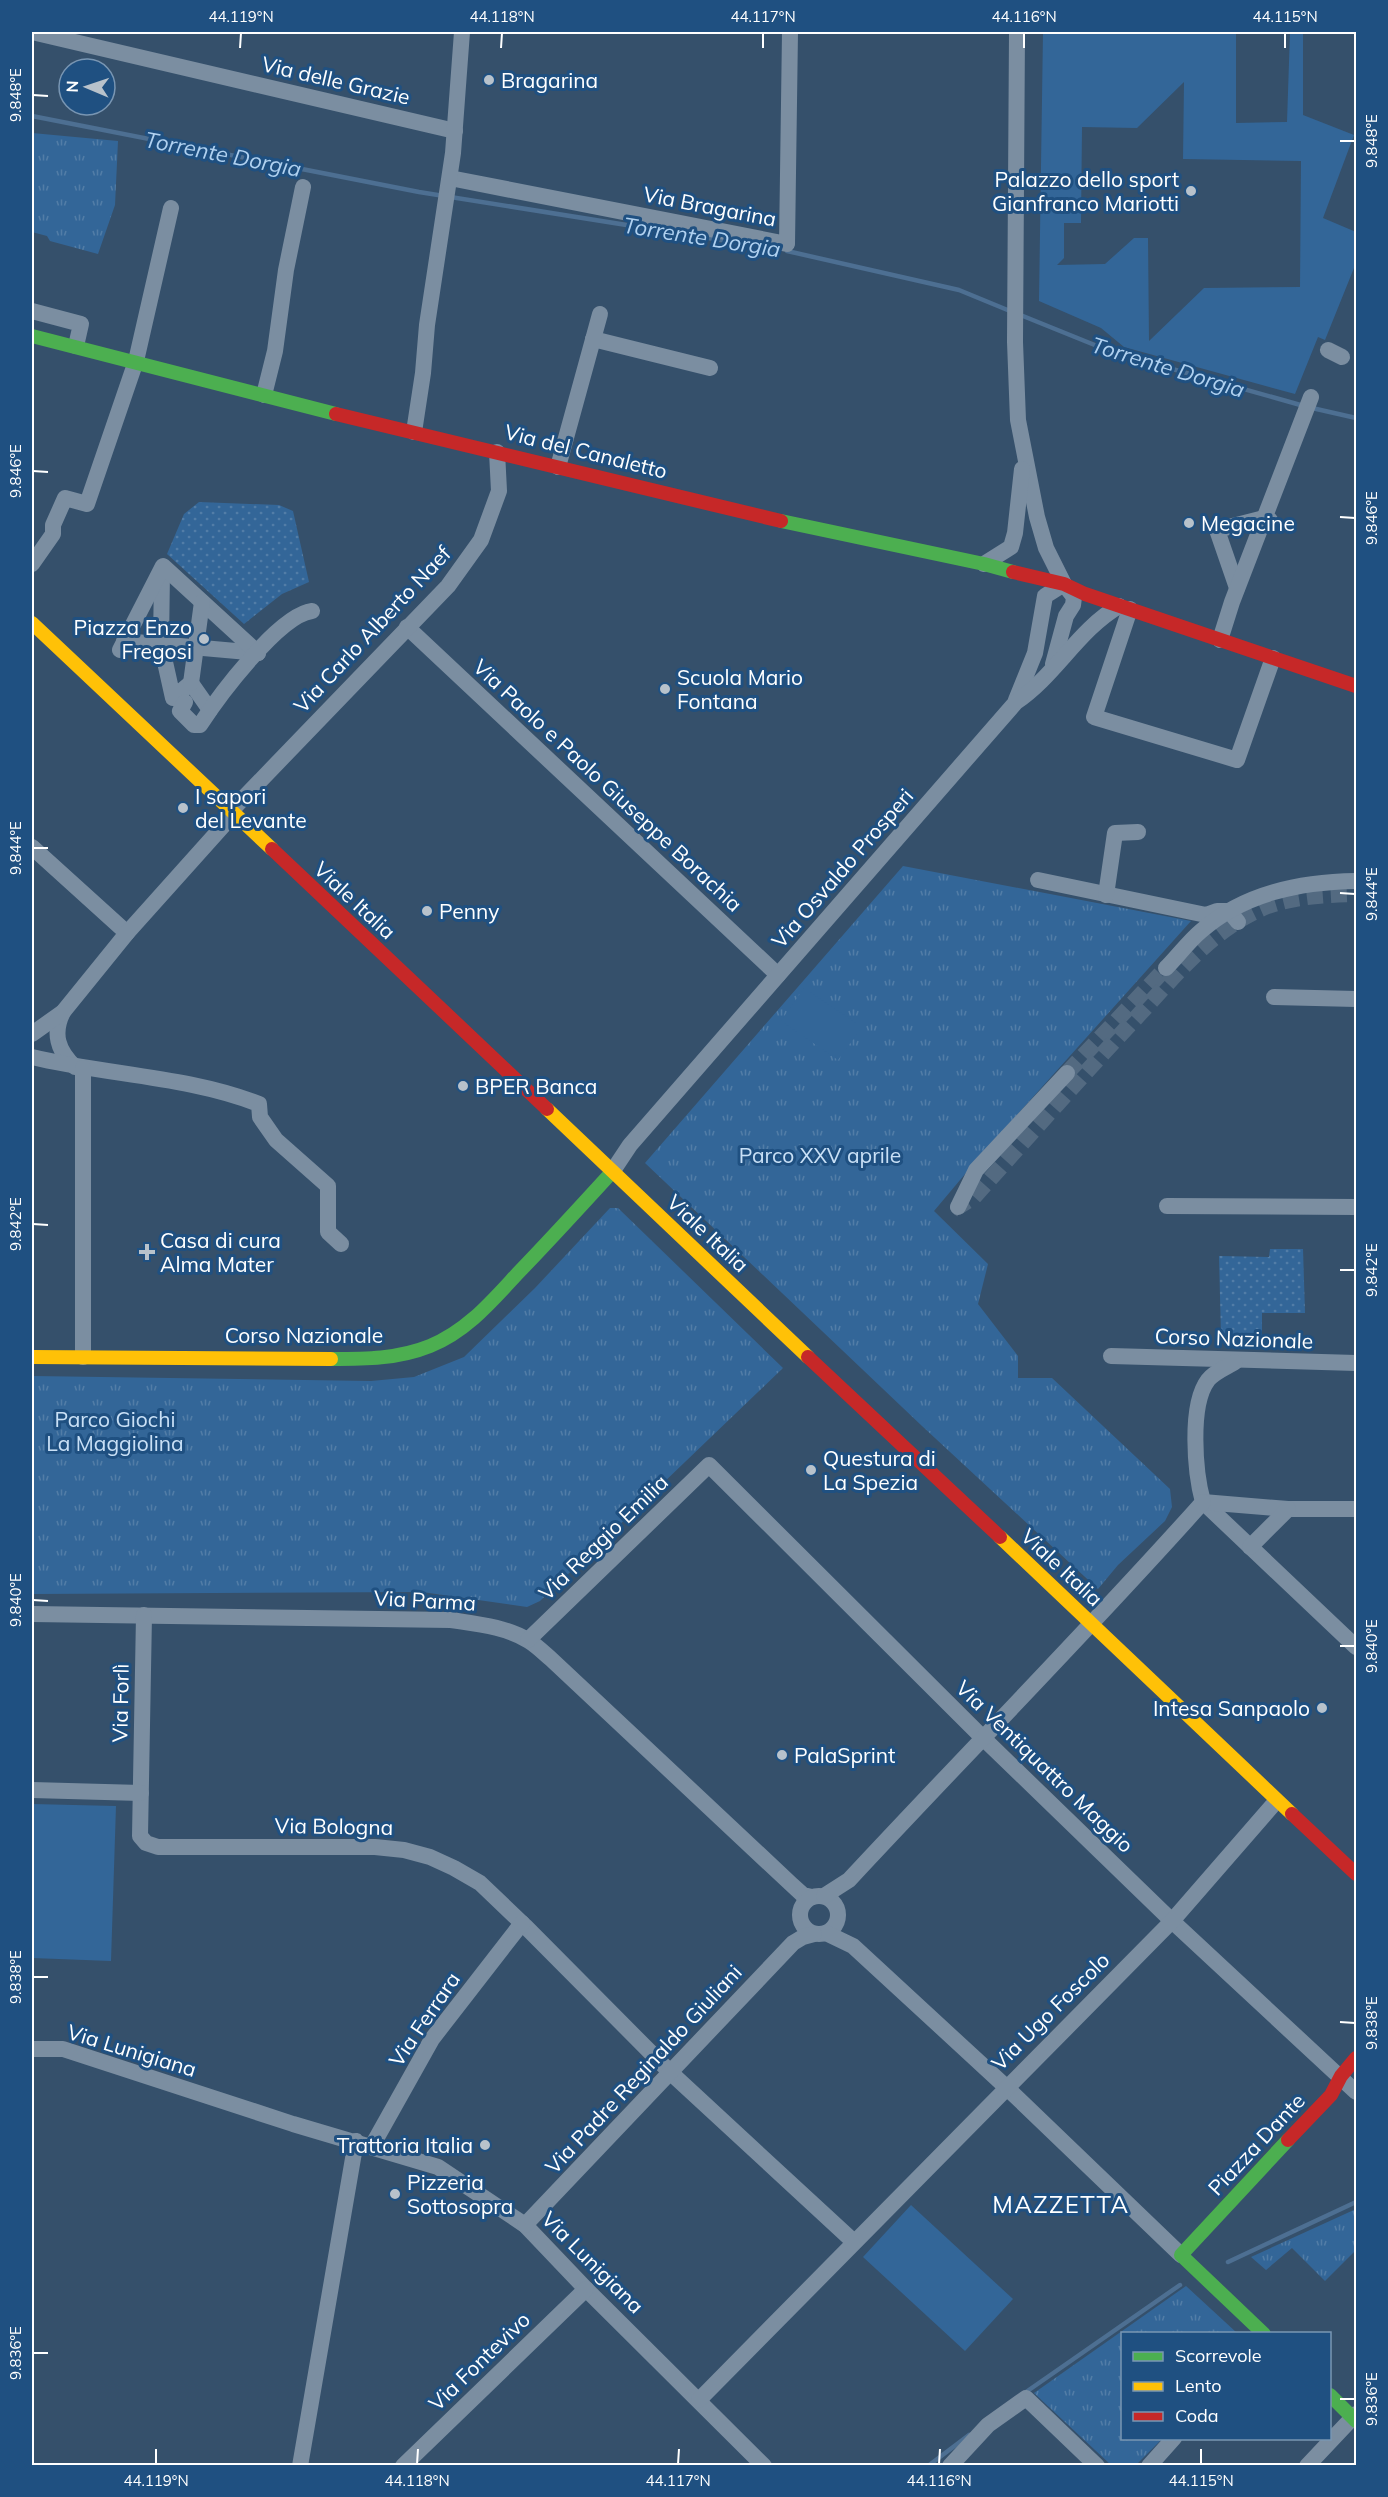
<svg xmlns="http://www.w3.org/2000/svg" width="1388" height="2497" font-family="Mulish,sans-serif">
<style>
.grass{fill:url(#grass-dots)}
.park{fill:url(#park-tufts)}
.pitch{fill:#336698;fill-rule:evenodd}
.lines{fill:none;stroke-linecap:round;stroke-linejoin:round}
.stream{stroke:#4d6f92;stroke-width:4.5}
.street-tunnel{stroke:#536a81;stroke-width:16;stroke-dasharray:16 8;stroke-linecap:butt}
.street{stroke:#7b8ea1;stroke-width:16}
.fast{stroke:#4caf50;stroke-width:14}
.slow{stroke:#ffc107;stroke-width:14}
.jam{stroke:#c62828;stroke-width:14}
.ticks{fill:none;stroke:#fff;stroke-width:2}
.poi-dot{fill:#b8c2cb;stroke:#1f5081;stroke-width:2}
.labels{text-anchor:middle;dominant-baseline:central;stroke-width:6;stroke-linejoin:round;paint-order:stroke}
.street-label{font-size:21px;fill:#fff;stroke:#1f5081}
.poi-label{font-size:21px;fill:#fff;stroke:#1f5081;text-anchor:start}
.park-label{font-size:21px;fill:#c9e0f6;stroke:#1f5081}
.water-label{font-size:22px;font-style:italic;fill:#b0d1f0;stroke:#1f5081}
.quarter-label{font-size:24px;letter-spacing:1.5px;fill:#fff;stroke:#1f5081}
.neatline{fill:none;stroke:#fff;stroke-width:2}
.ticks-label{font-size:15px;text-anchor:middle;fill:#fff}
</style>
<defs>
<pattern id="grass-dots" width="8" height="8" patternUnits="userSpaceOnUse" patternTransform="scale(1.5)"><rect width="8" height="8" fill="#336698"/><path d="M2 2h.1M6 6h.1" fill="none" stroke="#527da7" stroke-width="1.8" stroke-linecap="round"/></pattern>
<pattern id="park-tufts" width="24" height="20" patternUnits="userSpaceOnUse" patternTransform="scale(1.5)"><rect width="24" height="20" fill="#336698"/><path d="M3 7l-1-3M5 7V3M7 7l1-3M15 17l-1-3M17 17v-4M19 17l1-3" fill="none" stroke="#527da7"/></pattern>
</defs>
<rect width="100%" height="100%" fill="#35506b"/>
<!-- grass -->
<g class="grass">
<path d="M199,502L279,505L293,511L309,582L282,594L244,624L167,554L184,514Z"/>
<path d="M1270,1249H1303L1305,1313H1262V1338L1221,1337L1219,1256L1269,1257Z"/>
</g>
<!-- park -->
<g class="park">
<path d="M32,133L118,141L115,205L98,254L50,241L47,236L32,232Z"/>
<path d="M903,866L1191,921L981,1155L934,1211L988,1264L978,1304L1018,1356V1378H1052L1170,1489L1172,1507L1165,1521L1118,1565L1098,1589L922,1426L645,1163Z"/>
<path d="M610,1208H618L783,1368L540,1601L527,1607L422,1592L32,1594V1376L371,1381L414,1377L464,1357L535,1288Z"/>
<path d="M1356,2209V2250L1325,2281L1292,2248L1266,2270L1251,2257Z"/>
<path d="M1186,2286L1237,2333L1122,2334V2438L1162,2439L1136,2465H1111L1034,2393Z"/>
</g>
<!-- pitch -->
<g class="pitch">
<path d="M1043,32H1236V123L1287,122L1290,32H1303V115L1354,135L1323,218L1356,232V263L1325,340L1318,337L1295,394L1124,347L1101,328L1039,301ZM1184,82L1183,159L1301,161L1300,287L1204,288L1149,341L1148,238H1134L1105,264L1057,265L1064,258V223H1081L1082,127L1137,128Z"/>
<path d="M804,988L862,1027L838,1060L781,1021Z"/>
<path d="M32,1804L116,1806L111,1961L32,1958Z"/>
<path d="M911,2205L1013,2299L965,2351L863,2257Z"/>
</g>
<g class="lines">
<!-- stream -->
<g class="stream">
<path d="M32,116L419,192L746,244"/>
<path d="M787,251L959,290L1010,311"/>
<path d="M1018,314L1112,352L1304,406"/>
<path d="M1312,408L1356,418"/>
<path d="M1228,2262L1356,2202"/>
<path d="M1026,2392L1180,2285"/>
<path d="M928,2466L969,2435"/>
</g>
<!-- street-tunnel -->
<g class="street-tunnel">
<path d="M1067,1073L1166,968"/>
<path d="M962,1210L958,1207L974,1197C1027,1138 1079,1079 1133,1021C1172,980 1209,931 1263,908C1292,896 1325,895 1356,894"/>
</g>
<!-- street -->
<g class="street">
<path d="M32,32L455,131"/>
<path d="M1017,32L1015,342L1018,420L1037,517L1046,548L1064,584L1074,597L1073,605L1066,616L1053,664"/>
<path d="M450,178L787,244L790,32"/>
<path d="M32,311L81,324L76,346"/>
<path d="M593,339L710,368"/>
<path d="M1328,350L1342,357"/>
<path d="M264,395L275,351L286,270L303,187"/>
<path d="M414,432L423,373L427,325L453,153L462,32"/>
<path d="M558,467L600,314"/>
<path d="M32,564L53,534V525L65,498L87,504L136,361L171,208"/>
<path d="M984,564L1011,547L1015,533L1022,469"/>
<path d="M162,573L161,644L173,698L191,683L210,710"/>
<path d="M1237,588L1217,530L1264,518L1270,520"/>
<path d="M1130,609L1094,717L1237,760L1273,658"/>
<path d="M407,627L778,975"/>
<path d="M1220,640L1232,602L1311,397"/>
<path d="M124,641L258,653"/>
<path d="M120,650L163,566L258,653"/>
<path d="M191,683L202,602"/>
<path d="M1016,700L1035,653L1045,596L1064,584"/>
<path d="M185,702L180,711L194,725H200C218,697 279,615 312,611"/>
<path d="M32,847L127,933"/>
<path d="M1038,880L1206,915L1217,911H1229L1238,922"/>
<path d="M1106,895L1115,833L1138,832"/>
<path d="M1166,968C1178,956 1188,942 1201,931C1244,893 1300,882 1356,881"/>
<path d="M1274,997L1356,999"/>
<path d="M63,1012C52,1034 58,1051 75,1067"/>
<path d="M32,1034L63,1012L127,933L222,827L231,811L448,586L481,540L499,491L497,452"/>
<path d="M32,1057C106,1075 187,1076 259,1104L260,1117L276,1140L328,1186V1232L341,1244"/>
<path d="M612,1172L630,1145L1016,702C1055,676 1078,630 1119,606"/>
<path d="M1167,1206L1356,1207"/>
<path d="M958,1207L976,1170L1067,1073"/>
<path d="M1111,1356L1356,1363"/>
<path d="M83,1357V1068"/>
<path d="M1203,1502L1356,1647"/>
<path d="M1203,1502C1195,1473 1189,1405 1208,1380C1214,1372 1227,1367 1235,1362"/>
<path d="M1203,1502L1288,1509H1356"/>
<path d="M1250,1547L1288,1509"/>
<path d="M32,1614L451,1620C477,1624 507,1627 529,1641C537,1646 544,1653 551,1659L791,1884L803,1895L812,1897"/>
<path d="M144,1615L140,1836L146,1843L158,1847H375L404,1850L430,1857L454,1868L480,1883L525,1926L671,2073L854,2242"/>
<path d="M528,1640L709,1465L982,1737L1172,1921L1356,2092"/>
<path d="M32,1790L141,1793"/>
<circle cx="819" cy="1915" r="19"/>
<path d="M824,1896L849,1880C966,1754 1088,1631 1203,1502"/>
<path d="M826,1933L853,1946L1006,2087L1181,2255"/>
<path d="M32,2049H63L293,2124L438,2167L525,2225L586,2289L764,2466"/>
<path d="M372,2146L432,2039L522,1923"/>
<path d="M525,2225L793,1943L803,1937L814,1934"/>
<path d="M699,2400L1172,1921L1272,1806"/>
<path d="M300,2466L356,2141"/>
<path d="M403,2466L586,2289"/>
<path d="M950,2466L988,2425L1026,2398L1097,2466"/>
<path d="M1149,2466L1174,2438"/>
<path d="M1307,2466L1356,2414"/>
</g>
<!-- fast -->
<g class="fast">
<path d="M32,336L336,414"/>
<path d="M781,521L984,564L1013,572"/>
<path d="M331,1359C365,1359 398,1359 430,1346C467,1331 492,1301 518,1273C550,1240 581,1206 612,1172"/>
<path d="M1264,2334L1181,2255L1288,2140"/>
<path d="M1330,2395L1356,2421"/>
</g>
<!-- slow -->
<g class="slow">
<path d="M32,623L272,849"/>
<path d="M547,1109L808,1357"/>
<path d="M32,1357L331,1359"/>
<path d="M1000,1537L1292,1814"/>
</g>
<!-- jam -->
<g class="jam">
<path d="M336,414L781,521"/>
<path d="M1013,572L1064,584L1085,594L1356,686"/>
<path d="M272,849L547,1109"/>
<path d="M808,1357L1000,1537"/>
<path d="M1292,1814L1356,1874"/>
<path d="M1288,2140L1331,2095L1341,2076L1356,2058"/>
</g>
</g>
<!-- ticks -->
<path class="ticks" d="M240,48L241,33M501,48L502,33M763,48V33M1024,48V33M1285,48V33M33,95L48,96M1340,141H1355M33,471L48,472M1340,517L1355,518M33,848H48M1340,893L1355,894M33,1224L48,1225M1340,1270H1355M33,1600L48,1601M1340,1646H1355M33,1977H48M1340,2022L1355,2023M33,2353H48M1340,2399H1355M156,2464V2449M417,2464L418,2449M678,2464L679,2449M939,2464L940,2449M1201,2464V2449"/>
<!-- markers -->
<g class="poi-dot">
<circle cx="489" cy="80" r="6"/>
<circle cx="1191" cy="191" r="6"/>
<circle cx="1189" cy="523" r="6"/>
<circle cx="204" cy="639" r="6"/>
<circle cx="665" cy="689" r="6"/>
<circle cx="183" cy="808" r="6"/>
<circle cx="427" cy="911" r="6"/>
<circle cx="463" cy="1086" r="6"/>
<path d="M144 1243h6v6h6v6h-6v6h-6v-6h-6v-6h6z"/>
<circle cx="811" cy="1470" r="6"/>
<circle cx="1322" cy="1708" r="6"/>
<circle cx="782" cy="1755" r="6"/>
<circle cx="485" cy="2145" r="6"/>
<circle cx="395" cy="2194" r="6"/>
</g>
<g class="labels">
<!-- street labels -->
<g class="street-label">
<text transform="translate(336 80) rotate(13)">Via delle Grazie</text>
<text transform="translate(710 206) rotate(11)">Via Bragarina</text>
<text transform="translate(586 451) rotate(14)">Via del Canaletto</text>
<text transform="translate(372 629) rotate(-47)">Via Carlo Alberto Naef</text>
<text transform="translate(608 785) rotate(43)">Via Paolo e Paolo Giuseppe Borachia</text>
<text transform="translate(842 868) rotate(-49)">Via Osvaldo Prosperi</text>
<text transform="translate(355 900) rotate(43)">Viale Italia</text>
<text transform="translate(708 1233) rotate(43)">Viale Italia</text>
<text x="304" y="1335">Corso Nazionale</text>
<text transform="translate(1234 1338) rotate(2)">Corso Nazionale</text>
<text transform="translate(603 1537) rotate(-44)">Via Reggio Emilia</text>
<text transform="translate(1062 1567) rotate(43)">Viale Italia</text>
<text transform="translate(425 1600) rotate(3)">Via Parma</text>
<text transform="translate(120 1703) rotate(-89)">Via Forlì</text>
<text transform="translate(1045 1766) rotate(44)">Via Ventiquattro Maggio</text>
<text transform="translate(334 1826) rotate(1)">Via Bologna</text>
<text transform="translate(1050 2011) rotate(-45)">Via Ugo Foscolo</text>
<text transform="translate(424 2019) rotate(-56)">Via Ferrara</text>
<text transform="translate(132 2050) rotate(17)">Via Lunigiana</text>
<text transform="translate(643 2069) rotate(-47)">Via Padre Reginaldo Giuliani</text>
<text transform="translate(1256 2144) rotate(-47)">Piazza Dante</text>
<text transform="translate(593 2262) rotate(45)">Via Lunigiana</text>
<text transform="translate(479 2361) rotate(-44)">Via Fontevivo</text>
</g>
<!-- poi labels -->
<g class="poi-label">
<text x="501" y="80">Bragarina</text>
<text x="1179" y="179" text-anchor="end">Palazzo dello sport<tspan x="1179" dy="24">Gianfranco Mariotti</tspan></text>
<text x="1201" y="523">Megacine</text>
<text x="192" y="627" text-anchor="end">Piazza Enzo<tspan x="192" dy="24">Fregosi</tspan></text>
<text x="677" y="677">Scuola Mario<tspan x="677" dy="24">Fontana</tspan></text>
<text x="195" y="796">I sapori<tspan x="195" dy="24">del Levante</tspan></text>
<text x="439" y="911">Penny</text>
<text x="475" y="1086">BPER Banca</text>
<text x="160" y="1240">Casa di cura<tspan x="160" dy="24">Alma Mater</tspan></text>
<text x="823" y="1458">Questura di<tspan x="823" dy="24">La Spezia</tspan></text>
<text x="1310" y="1708" text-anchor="end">Intesa Sanpaolo</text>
<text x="794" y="1755">PalaSprint</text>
<text x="473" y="2145" text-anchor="end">Trattoria Italia</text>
<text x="407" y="2182">Pizzeria<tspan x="407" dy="24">Sottosopra</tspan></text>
</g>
<!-- park labels -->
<g class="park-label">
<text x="820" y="1155">Parco XXV aprile</text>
<text x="115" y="1419">Parco Giochi<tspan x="115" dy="24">La Maggiolina</tspan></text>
</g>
<!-- water labels -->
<g class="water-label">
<text transform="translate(223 154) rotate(11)">Torrente Dorgia</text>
<text transform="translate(702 237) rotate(9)">Torrente Dorgia</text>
<text transform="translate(1168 367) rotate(17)">Torrente Dorgia</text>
</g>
<!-- quarter labels -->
<g class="quarter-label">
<text x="1061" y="2204">MAZZETTA</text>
</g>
</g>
<!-- border -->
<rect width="1388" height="2497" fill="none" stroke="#1f5081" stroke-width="66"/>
<!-- legend -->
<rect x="1121" y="2332" width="210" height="108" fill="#1f5081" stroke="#7996b3" stroke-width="1.5"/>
<rect x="1133" y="2352" width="30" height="9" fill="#4caf50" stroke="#7996b3" stroke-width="1.5"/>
<text x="1175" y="2362" font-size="18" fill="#ffffff">Scorrevole</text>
<rect x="1133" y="2382" width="30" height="9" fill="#ffc107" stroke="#7996b3" stroke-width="1.5"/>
<text x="1175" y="2392" font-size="18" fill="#ffffff">Lento</text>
<rect x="1133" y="2412" width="30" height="9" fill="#c62828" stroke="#7996b3" stroke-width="1.5"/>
<text x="1175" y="2422" font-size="18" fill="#ffffff">Coda</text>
<!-- north arrow -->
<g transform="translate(87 87) rotate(272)"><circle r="28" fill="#1f5081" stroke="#7996b3" stroke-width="1.5"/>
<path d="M0-4.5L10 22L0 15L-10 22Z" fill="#b8c2cb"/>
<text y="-9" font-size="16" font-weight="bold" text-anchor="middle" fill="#ffffff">N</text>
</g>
<rect x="33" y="33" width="1322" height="2431" class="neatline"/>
<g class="ticks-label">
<text x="241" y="22">44.119°N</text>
<text x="502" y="22">44.118°N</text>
<text x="763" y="22">44.117°N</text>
<text x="1024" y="22">44.116°N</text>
<text x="1285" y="22">44.115°N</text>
<text transform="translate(16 95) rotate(-90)" y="5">9.848°E</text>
<text transform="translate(1372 141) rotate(-90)" y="5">9.848°E</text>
<text transform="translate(16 471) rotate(-90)" y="5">9.846°E</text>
<text transform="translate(1372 518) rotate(-90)" y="5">9.846°E</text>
<text transform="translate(16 848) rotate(-90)" y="5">9.844°E</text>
<text transform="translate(1372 894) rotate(-90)" y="5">9.844°E</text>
<text transform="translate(16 1224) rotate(-90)" y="5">9.842°E</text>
<text transform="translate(1372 1270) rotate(-90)" y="5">9.842°E</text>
<text transform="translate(16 1600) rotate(-90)" y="5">9.840°E</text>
<text transform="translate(1372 1646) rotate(-90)" y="5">9.840°E</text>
<text transform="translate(16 1977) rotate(-90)" y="5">9.838°E</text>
<text transform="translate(1372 2023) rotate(-90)" y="5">9.838°E</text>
<text transform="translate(16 2353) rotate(-90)" y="5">9.836°E</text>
<text transform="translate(1372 2399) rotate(-90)" y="5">9.836°E</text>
<text x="156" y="2486">44.119°N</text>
<text x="417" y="2486">44.118°N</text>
<text x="678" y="2486">44.117°N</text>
<text x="939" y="2486">44.116°N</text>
<text x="1201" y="2486">44.115°N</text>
</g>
</svg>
